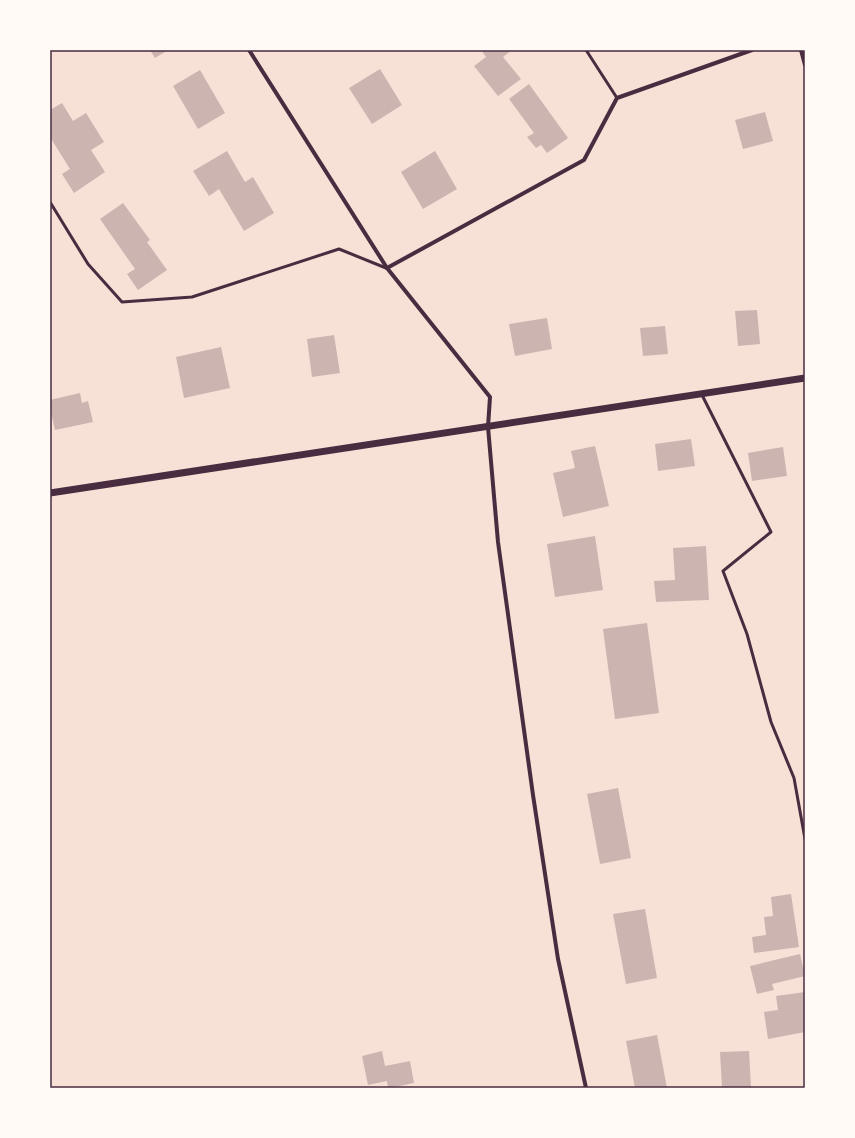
<svg xmlns="http://www.w3.org/2000/svg" width="855" height="1138" font-family="'DM Sans',sans-serif">
<style>
.building{fill:#ccb4b1}
.lines{fill:none;stroke-linecap:round;stroke-linejoin:round}
.service{stroke:#4a2c40;stroke-width:3}
.minor{stroke:#4a2c40;stroke-width:4}
.tertiary{stroke:#4a2c40;stroke-width:7}
.neatline{fill:none;stroke:#4a2c40;stroke-width:1.5}
</style>
<rect width="100%" height="100%" fill="#f7e1d7"/>
<!-- building -->
<g class="building">
<path d="M150,50H168L155,58Z"/>
<path d="M481,50H512L503,57L521,79L498,96L474,66L486,57Z"/>
<path d="M380,69L402,105L372,124L349,88Z"/>
<path d="M200,70L225,113L198,129L173,86Z"/>
<path d="M529,84L568,138L547,153L541,145L536,148L527,137L534,133L509,99Z"/>
<path d="M62,103L73,121L86,113L104,142L91,150L105,172L74,193L62,174L70,169L50,137V110Z"/>
<path d="M765,112L773,141L743,149L735,120Z"/>
<path d="M227,151L245,182L253,177L274,213L244,231L219,189L209,196L193,171Z"/>
<path d="M435,151L457,189L423,209L401,172Z"/>
<path d="M123,203L150,240L147,242L167,270L138,290L127,274L135,269L100,219Z"/>
<path d="M757,310L760,344L738,346L735,311Z"/>
<path d="M547,318L552,349L515,356L509,324Z"/>
<path d="M665,326L668,354L643,356L640,328Z"/>
<path d="M334,335L340,373L312,377L307,339Z"/>
<path d="M221,347L230,388L184,398L176,357Z"/>
<path d="M80,393L82,403L88,401L93,422L55,430L50,408V400Z"/>
<path d="M691,439L695,466L658,471L655,444Z"/>
<path d="M595,446L609,506L563,517L553,473L575,468L571,451Z"/>
<path d="M783,447L787,476L752,481L748,453Z"/>
<path d="M595,536L603,590L555,597L547,544Z"/>
<path d="M706,546L709,600L656,602L654,581L675,580L673,548Z"/>
<path d="M647,623L659,713L615,719L603,629Z"/>
<path d="M618,788L631,858L600,864L587,794Z"/>
<path d="M791,894L799,947L754,953L752,937L766,935L764,917L773,916L771,897Z"/>
<path d="M645,909L657,978L626,984L613,914Z"/>
<path d="M800,954L805,976L772,984L774,990L757,994L750,966Z"/>
<path d="M805,992V1032L768,1039L764,1012L778,1010L776,996Z"/>
<path d="M657,1035L667,1088H635L626,1041Z"/>
<path d="M382,1051L385,1066L410,1061L414,1083L390,1088H388L387,1081L368,1085L362,1056Z"/>
<path d="M749,1051L751,1088H722L720,1052Z"/>
</g>
<g class="lines">
<!-- service -->
<g class="service">
<path d="M586,50L617,98"/>
<path d="M50,202L88,264L122,302L192,297L339,249L386,268"/>
<path d="M702,395L771,532L723,571L747,634L771,722L794,778L805,839"/>
</g>
<!-- minor -->
<g class="minor">
<path d="M249,50L387,268L490,397L488,427L498,542L533,795L558,959L586,1088"/>
<path d="M801,50L805,65"/>
<path d="M387,268L584,160L617,98L752,50"/>
</g>
<!-- tertiary -->
<path class="tertiary" d="M50,493L805,378"/>
</g>
<!-- border -->
<rect width="855" height="1138" fill="none" stroke="#fffaf5" stroke-width="102"/>
<rect x="51" y="51" width="753" height="1036" class="neatline"/>
</svg>
